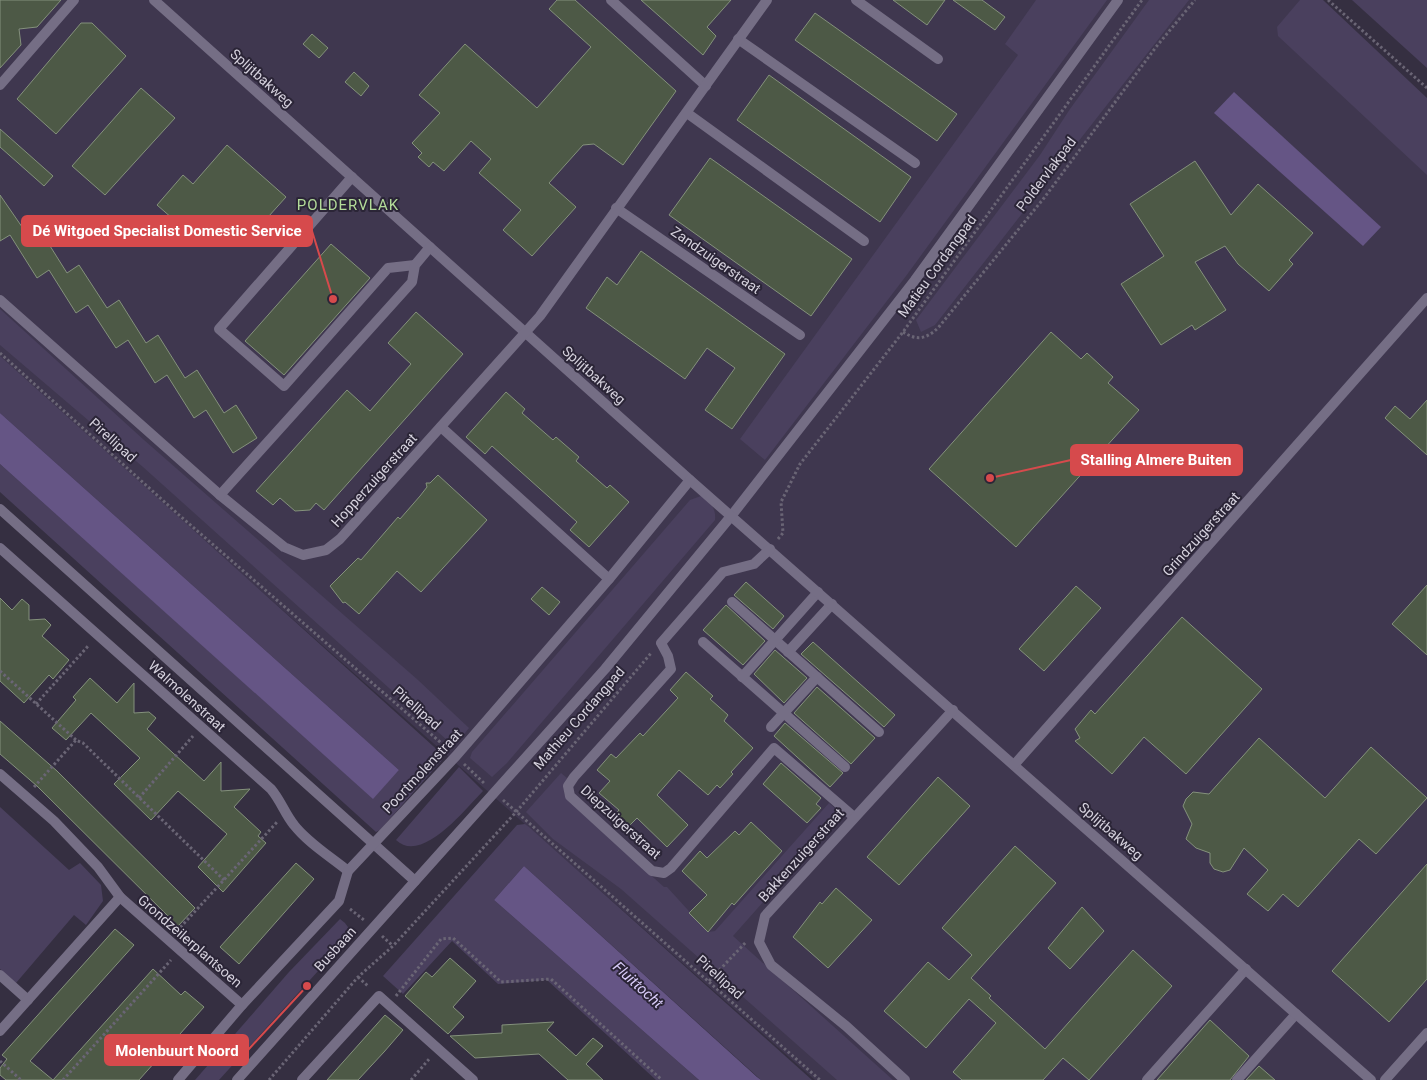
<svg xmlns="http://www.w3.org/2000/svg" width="1427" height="1080" font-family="Roboto,sans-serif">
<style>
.built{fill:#3f374f}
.green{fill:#4a405e}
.water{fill:#655585}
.building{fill:#4d5946;stroke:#84917c}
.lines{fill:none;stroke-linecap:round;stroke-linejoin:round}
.path{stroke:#6a6575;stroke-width:3;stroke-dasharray:2.5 2.5;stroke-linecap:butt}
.service{stroke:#756e85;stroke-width:10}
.minor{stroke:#756e85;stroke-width:10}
.labels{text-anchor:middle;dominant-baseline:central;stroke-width:4;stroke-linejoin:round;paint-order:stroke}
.street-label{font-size:14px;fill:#d6d2de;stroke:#2b2537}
.neighbourhood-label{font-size:15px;letter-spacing:1px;fill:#b3dc99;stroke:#2b2537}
.water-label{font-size:15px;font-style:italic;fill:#d9ccf9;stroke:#2b2537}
.leader{fill:none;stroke:#d64a4c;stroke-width:2}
.callout-dot{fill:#d64a4c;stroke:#2b2537;stroke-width:2}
.callout{fill:#d64a4c;stroke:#d64a4c;stroke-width:2}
.callout-label{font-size:15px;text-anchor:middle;font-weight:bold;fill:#fff}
</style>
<rect width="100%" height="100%" fill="#352f41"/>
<!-- built -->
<path class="built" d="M0,0H1300L1427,103V1080H815L0,361Z"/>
<!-- green -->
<g class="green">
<path d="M1036,0H1107L906,276L765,460L740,439L1018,55L1005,44Z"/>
<path d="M1149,0H1189L935,325L921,332L916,320L1040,155L1070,109Z"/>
<path d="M1300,0H1323L1427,98V175L1278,36L1277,27Z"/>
<path d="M1352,0H1427V68Z"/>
<path d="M0,309L144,440L418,680L469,728L458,742L448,741L143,467L0,345Z"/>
<path d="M0,356L443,755V759L380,830L376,832L0,492V464L373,798L399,770L0,413Z"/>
<path d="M701,496C711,503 716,508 715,520L507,763L492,777L470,758L472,752L690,500Z"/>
<path d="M459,767L483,791C466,808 422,865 396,840Z"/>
<path d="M561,773L567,778C563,787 562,792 568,801L664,887H667L708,932L715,931L829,803L841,814L733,936L893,1080H837L621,889L553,839L526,812Z"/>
<path d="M0,807L69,870L80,863L101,885L103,901L86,925L74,915L16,983L0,969Z"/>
<path d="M525,824L529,827L812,1080H761L524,866L494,900L699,1080H656L547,980L498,984L452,941L403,994L383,976L517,825Z"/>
<path d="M340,919L345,923L350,930L349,937L219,1080H195L289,972Z"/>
</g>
<!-- water -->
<g class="water">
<path d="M1234,92L1381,227L1363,246L1214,113Z"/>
<path d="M0,413L399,770L373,799L0,464Z"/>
<path d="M524,866L757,1077L761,1080H699L494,900Z"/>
</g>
<!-- building -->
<g class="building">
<path d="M0,0H61L37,27L19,29L21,45L0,68Z"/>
<path d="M557,0H575L676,91L623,165L594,144L583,145L549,183L576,207L532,256L503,230L521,210L479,173L491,159L471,141L444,171L433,162L429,167L418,157L422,153L412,143L440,113L419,95L465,44L537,108L591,47L549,9Z"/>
<path d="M641,0H731L707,27L716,36L703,55Z"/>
<path d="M893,0H945L927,25Z"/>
<path d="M953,0H982L1005,17L995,30Z"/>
<path d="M815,13L957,114L937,141L795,40Z"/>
<path d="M81,23H92L126,56L56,134L17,99Z"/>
<path d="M312,34L328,48L319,58L303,44Z"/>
<path d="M354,72L369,86L361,96L345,82Z"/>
<path d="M769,75L911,177L880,222L737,120Z"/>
<path d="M141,88L175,118L105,195L72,166Z"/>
<path d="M0,129L53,176L44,186L0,147Z"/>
<path d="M227,145L286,197L242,246L213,220L196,239L157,205L183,175L193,184Z"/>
<path d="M710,158L852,259L811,316L669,215Z"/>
<path d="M1195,161L1231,215L1258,184L1313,233L1289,260L1293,264L1269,291L1238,264L1225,246L1195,262L1226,310L1195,330L1192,325L1161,345L1121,284L1164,256L1130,204Z"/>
<path d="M0,195L29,237L40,230L67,273L79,265L107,308L119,300L146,343L158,335L185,378L197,370L224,413L236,405L257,438L233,453L206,410L194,418L167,375L155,383L128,340L116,348L88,305L76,313L49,270L37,278L10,235L0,241Z"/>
<path d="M331,244L370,278L284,375L245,341Z"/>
<path d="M641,251L785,354L732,429L705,410L735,368L707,348L685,379L586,308L607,277L617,285Z"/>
<path d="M416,312L463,354L324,510L316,503L310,510L295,511L280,498L273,505L256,491L347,390L370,411L411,364L388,343Z"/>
<path d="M1051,332L1081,359L1087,353L1113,377L1108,383L1139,410L1016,547L929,469Z"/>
<path d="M506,392L525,409L522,413L553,440L556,437L579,457L576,461L607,488L610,485L629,502L589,547L570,530L577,522L492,446L485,454L466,437Z"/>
<path d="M1427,400V455L1385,418L1395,406L1410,419Z"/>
<path d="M438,475L487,520L421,592L397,571L359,614L345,602L343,603L330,586L358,558L361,560L398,517L400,519L420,496L427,487L426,483H430Z"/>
<path d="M746,582L784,616L773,629L734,595Z"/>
<path d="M1427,585V655L1392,624Z"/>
<path d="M1076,586L1101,608L1044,671L1019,649Z"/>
<path d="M542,587L560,602L549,615L531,599Z"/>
<path d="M0,598L12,610L22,599L29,605V620L45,619L51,625L42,636L69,660L53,679L49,675L24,703L0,681Z"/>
<path d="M726,605L765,641L743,665L703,630Z"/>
<path d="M1182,617L1262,689L1186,774L1144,737L1112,774L1075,741L1080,738L1075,729L1091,710L1095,714Z"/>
<path d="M813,642L895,715L884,727L801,654Z"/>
<path d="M775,650L807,678L784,703L754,674Z"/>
<path d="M686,672L713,696L710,699L728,715L724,721L753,748L731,772L733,774L720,788L717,785L708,795L679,770L657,795L688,825L667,847L637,818L627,828L614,816L619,810L599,793L610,781L597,770L611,754L616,758L640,733L643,736L678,698L670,690Z"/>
<path d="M90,678L117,703L134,683V713L149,712L156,718L147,729L173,753L204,781L221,762V791L250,789L234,807L261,832L258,836L266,843L223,892L198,867L227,834L178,791L151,820L114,784L140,758L91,713L66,740L52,728L76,700L73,697Z"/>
<path d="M817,687L875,738L851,764L794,713Z"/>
<path d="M0,721L57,771L195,908L178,926L37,786L0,754Z"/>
<path d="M785,723L843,773L830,787L774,736Z"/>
<path d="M1259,738L1325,798L1371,747L1427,798L1376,854L1359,839L1298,907L1283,894L1268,911L1247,894L1268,870L1244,848L1230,870L1223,872L1214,869L1210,863V853L1196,848L1186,839L1192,824L1183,806L1186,799L1193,792L1209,794Z"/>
<path d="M781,763L821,798L816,804L821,808L807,823L763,784Z"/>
<path d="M938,777L970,806L899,885L867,857Z"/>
<path d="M751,822L782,851L734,905L732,903L708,932L689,913L707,895L682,871L700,851L707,858L735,831L739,835Z"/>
<path d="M1015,846L1056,883L971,978L991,996L989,998L1045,1049L1133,950L1172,986L1089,1080L1063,1058L1043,1080H962L953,1072L996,1023L969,999L926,1048L884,1011L928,962L949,980L972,955L942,928Z"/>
<path d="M296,863L314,879L239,964L220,947Z"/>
<path d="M1427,864V979L1389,1022L1332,971Z"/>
<path d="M836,888L872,920L828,968L793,937L820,902L822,904Z"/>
<path d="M1082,907L1104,931L1070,969L1048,948Z"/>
<path d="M115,929L134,945L30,1061L53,1080H6L0,1075V1068L7,1059L2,1055Z"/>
<path d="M450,958L476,981L453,1007L464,1017L448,1034L405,996L426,972L432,977Z"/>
<path d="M153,969L181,995L185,991L204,1007L139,1080H53Z"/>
<path d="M385,1015L403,1030L384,1052L358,1080H327Z"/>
<path d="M1210,1020L1249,1056L1230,1080H1157Z"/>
<path d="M554,1022L547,1030L576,1056L593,1038L603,1046L586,1064L603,1080H568L539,1054L475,1058L450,1036L502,1033V1025Z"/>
<path d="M1259,1066L1275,1080H1246Z"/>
</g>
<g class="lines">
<!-- path -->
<g class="path">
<path d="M1328,0L1427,88"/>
<path d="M903,332C917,341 926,339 938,328L1044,198L1156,47L1195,0"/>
<path d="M0,353L179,515L447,748"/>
<path d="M778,539L783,533L781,502L800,464L903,332L1142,0"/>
<path d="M0,671L76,740"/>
<path d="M36,704L89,645"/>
<path d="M464,764L485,784"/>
<path d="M34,787L76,740L83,743L224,880"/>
<path d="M139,798L193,736"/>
<path d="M503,800L820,1080"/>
<path d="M350,909L364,920"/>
<path d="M177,931L278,821"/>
<path d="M382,936L393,946"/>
<path d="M358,977L369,987"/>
<path d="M709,981L746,942"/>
<path d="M396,996L441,939L453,938L501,982L551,979L662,1080"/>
<path d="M0,1061L21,1080"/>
<path d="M63,1080L171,960"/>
<path d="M269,1080L358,977L393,946L517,811L652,652"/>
<path d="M411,1080L430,1058"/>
</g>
<!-- service -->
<g class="service">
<path d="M611,0L706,86"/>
<path d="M856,0L938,59"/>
<path d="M738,39L915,163"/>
<path d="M687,113L864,241"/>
<path d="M352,177L219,329L284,386L388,268L415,265"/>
<path d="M616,208L800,335"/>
<path d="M441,427L609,579"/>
<path d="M0,509L415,881"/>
<path d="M732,602L879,732"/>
<path d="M703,642L845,767"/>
<path d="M788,652L832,604"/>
<path d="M742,677L818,592"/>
<path d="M771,727L817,677"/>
<path d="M237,1080L605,669L732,515L915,280L1118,0"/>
<path d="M1147,1080L1246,969"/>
<path d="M1237,1080L1296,1014"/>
</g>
<!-- minor -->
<g class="minor">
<path d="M154,0L690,480L1371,1080"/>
<path d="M0,85L74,0"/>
<path d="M0,300L220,495L284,547L303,555L326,550L340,539L540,316L767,0"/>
<path d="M220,495L412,282L415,265L430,247"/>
<path d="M0,548L271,789C281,801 285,814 294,825C308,843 331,857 348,871"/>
<path d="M770,549L754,564L723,572L661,643L668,656L671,669L574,777L568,786L570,796L652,871L664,873L671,868L774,748L854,817"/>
<path d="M1014,765L1427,298"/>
<path d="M0,774L54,821L98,867L120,897L242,1005"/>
<path d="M0,975L28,1000"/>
<path d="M0,1031L120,897"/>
<path d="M178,1080L242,1005L339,901L348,871L456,756L609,579L690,480"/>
<path d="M302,1080L379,996L473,1080"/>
<path d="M905,1080L846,1026L771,965L759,942L765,916L953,710"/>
<path d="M1385,1080L1427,1033"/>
</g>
</g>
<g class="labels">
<!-- street labels -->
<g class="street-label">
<text transform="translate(262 78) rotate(42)">Splijtbakweg</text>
<text transform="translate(1046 174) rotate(-53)">Poldervlakpad</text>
<text transform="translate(716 260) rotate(35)">Zandzuigerstraat</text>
<text transform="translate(937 266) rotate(-54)">Matieu Cordangpad</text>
<text transform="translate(594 375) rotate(42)">Splijtbakweg</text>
<text transform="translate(113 440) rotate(42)">Pirellipad</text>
<text transform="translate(374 480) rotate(-48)">Hopperzuigerstraat</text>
<text transform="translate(1201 534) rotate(-48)">Grindzuigerstraat</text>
<text transform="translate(187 696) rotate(42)">Walmolenstraat</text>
<text transform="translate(417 708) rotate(41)">Pirellipad</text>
<text transform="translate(579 718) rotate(-49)">Mathieu Cordangpad</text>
<text transform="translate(422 771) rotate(-47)">Poortmolenstraat</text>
<text transform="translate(621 822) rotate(42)">Diepzuigerstraat</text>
<text transform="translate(1111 831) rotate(41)">Splijtbakweg</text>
<text transform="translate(801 855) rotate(-48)">Bakkenzuigerstraat</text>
<text transform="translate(190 941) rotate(41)">Grondzeilerplantsoen</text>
<text transform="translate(335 949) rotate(-48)">Busbaan</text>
<text transform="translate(720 977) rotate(42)">Pirellipad</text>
</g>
<!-- neighbourhood labels -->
<g class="neighbourhood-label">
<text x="348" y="205">POLDERVLAK</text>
</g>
<!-- water labels -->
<g class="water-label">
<text transform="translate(638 985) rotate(42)">Fluittocht</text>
</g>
</g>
<!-- callouts -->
<path class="leader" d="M333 299L312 231M990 478L1071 460M307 986L248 1050"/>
<g class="callout-dot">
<circle cx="333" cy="299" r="5"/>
<circle cx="990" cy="478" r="5"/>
<circle cx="307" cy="986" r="5"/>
</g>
<g class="callout">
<rect x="22" y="216" width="290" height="30" rx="5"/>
<rect x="1071" y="445" width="171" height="30" rx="5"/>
<rect x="105" y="1035" width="143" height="30" rx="5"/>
</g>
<g class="callout-label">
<text x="167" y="236">Dé Witgoed Specialist Domestic Service</text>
<text x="1156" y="465">Stalling Almere Buiten</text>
<text x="177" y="1056">Molenbuurt Noord</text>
</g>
</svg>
